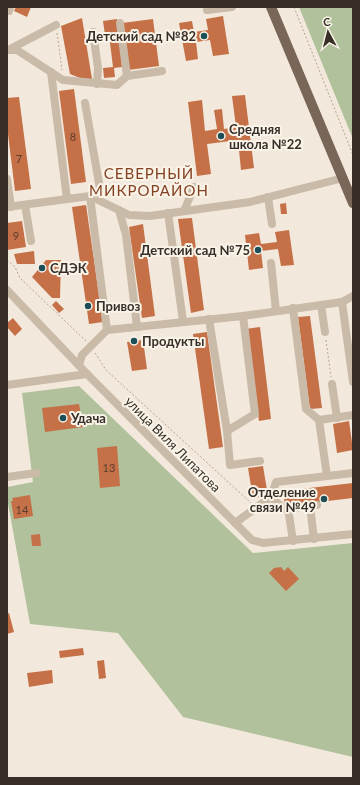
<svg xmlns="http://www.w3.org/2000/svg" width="360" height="785" font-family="Lato,sans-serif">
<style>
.green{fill:#b1c19c}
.building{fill:#c57047}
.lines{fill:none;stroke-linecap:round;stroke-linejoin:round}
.path{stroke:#b6a592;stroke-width:1;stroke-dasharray:2 2;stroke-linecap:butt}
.minor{stroke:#cabaa8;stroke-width:8}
.major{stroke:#796659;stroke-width:10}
.poi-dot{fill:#1e4f58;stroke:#f9f3e8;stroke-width:1.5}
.labels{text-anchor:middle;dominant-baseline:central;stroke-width:4;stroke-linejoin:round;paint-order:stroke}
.number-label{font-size:11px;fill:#5a3e30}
.poi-label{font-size:13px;font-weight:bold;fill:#372e28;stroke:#f9f3e8;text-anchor:start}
.street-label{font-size:13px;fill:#372e28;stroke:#f9f3e8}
.quarter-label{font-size:15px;letter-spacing:1px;fill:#854222;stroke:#f9f3e8}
</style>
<rect width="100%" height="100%" fill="#f2e9dc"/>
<!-- green -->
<g class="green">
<path d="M299,7H353V139Z"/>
<path d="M79,386L253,553L353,543V757L183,717L118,633L30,624L7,498V487L33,482L22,393Z"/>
</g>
<!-- building -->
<g class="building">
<path d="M16,7H31L27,17L14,11Z"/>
<path d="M223,16L229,54L213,56L210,40L196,42L198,59L186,61L179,23L192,21L194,32L208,30L206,19Z"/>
<path d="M82,18L92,79L85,80L70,74L61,26Z"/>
<path d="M117,19L122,67L114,68L115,77L104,78L103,68L113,67L109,35H105L103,21Z"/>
<path d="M153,19L159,66L128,70L122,23Z"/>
<path d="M74,89L86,182L71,184L59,91Z"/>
<path d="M245,95L254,168L241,170L238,140L207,144L211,174L197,176L188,102L202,100L205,131L217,129L214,110L222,109L224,129L236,127L232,96Z"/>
<path d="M19,97L31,189L15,191L7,126V98Z"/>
<path d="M286,203L287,214H281L280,204Z"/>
<path d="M86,205L103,322L89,324L72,207Z"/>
<path d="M192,218L204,310L191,313L178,219Z"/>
<path d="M22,221L26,247L7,250V223Z"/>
<path d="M143,224L155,316L142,318L129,227Z"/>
<path d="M289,230L294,265L281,266L278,249L261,251L263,268L249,270L245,235L259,233L261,244L277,242L275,232Z"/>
<path d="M34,251L35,264H17L14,254Z"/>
<path d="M46,260H61L60,298H52L32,277Z"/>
<path d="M56,301L64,309L59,313L52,305Z"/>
<path d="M310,316L322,408L310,409L298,317Z"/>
<path d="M13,318L22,329L15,336L7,327V323Z"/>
<path d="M260,327L271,419L259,421L246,329Z"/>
<path d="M207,332L223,447L209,449L193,334Z"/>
<path d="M143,340L147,369L132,371L127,342Z"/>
<path d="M79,404L83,427L45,432L42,408Z"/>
<path d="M349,421L353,450L337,453L333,424Z"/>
<path d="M117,446L120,486L100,488L97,448Z"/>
<path d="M263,466L268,496L253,498L248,468Z"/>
<path d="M353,483V498L285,506L283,491Z"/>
<path d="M30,495L33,516L14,519L11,501H13L12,498Z"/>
<path d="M40,534L41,546H32L31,535Z"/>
<path d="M281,567L284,571L288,567L299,579L286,591L269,573L274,568Z"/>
<path d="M9,613L14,632L7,634V614Z"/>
<path d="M83,648L84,655L60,658L59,651Z"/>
<path d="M104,660L106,678L99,679L97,661Z"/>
<path d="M52,670L53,683L29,687L27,673Z"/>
</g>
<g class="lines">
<!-- path -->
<g class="path">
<path d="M294,7L353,155"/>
<path d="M57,33L62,70"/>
<path d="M7,260L15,267L20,278L86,341"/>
<path d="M326,340L331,377"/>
<path d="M95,353L106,370L251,503"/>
</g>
<!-- minor -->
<g class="minor">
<path d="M207,10L232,7"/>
<path d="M9,11L10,7"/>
<path d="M93,32L98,68L97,84"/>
<path d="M10,49L56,25"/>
<path d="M7,50H17L63,80L117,85L127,76L120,23"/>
<path d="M51,72L67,199"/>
<path d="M127,76L162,71"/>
<path d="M85,103L100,189L90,196L107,330"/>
<path d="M7,179L11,207"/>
<path d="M268,197L272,224"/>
<path d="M25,205L31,241"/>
<path d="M7,207L90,196L129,215L150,216L250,202L343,178"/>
<path d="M119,210L126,235L137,327"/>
<path d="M184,211L194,187"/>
<path d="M168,213L183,321"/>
<path d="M271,263L276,311"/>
<path d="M7,290L87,374L252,540L263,543L353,534"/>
<path d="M342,302L353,382"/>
<path d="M321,305L325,332"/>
<path d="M293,308L306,409L319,420L353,415"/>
<path d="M209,319L227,431L255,414L243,316"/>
<path d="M79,365L82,355L107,330L243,316L342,302L353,296"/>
<path d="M332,384L337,418"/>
<path d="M7,385L87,374"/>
<path d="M319,420L327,476"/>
<path d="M227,431L230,465L260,461"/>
<path d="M7,477L36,473"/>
<path d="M271,497L284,509L317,505"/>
<path d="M310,506L314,539"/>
<path d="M288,508L293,541"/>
<path d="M235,523L271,497L276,482L353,473"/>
</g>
<!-- major -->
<path class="major" d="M271,7L353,203"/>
</g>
<!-- markers -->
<g class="poi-dot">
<circle cx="204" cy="36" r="4"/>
<circle cx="221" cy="136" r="4"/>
<circle cx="258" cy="250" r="4"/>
<circle cx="42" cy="268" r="4"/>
<circle cx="88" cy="306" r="4"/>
<circle cx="134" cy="341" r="4"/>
<circle cx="63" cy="418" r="4"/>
<circle cx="324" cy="499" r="4"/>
</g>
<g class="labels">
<!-- number labels -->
<g class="number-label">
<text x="73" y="136">8</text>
<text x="19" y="158">7</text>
<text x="16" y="235">9</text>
<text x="109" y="467">13</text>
<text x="22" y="509">14</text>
</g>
<!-- poi labels -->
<g class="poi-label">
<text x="196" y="36" text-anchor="end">Детский сад №82</text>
<text x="229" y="129">Средняя<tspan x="229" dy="15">школа №22</tspan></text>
<text x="250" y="250" text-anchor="end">Детский сад №75</text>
<text x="50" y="268">СДЭК</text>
<text x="96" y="306">Привоз</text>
<text x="142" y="341">Продукты</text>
<text x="71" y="418">Удача</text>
<text x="316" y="492" text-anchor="end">Отделение<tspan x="316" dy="15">связи №49</tspan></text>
</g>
<!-- street labels -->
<g class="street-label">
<text transform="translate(173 444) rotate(45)">улица Виля Липатова</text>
</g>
<!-- quarter labels -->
<g class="quarter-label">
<text x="149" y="173">СЕВЕРНЫЙ<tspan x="149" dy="17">МИКРОРАЙОН</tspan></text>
</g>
</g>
<!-- border -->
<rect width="360" height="785" fill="none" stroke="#372e28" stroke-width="16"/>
<!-- north arrow -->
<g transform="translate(328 32) rotate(353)" stroke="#f9f3e8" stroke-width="3" paint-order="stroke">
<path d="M0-3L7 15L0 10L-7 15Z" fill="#372e28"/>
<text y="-6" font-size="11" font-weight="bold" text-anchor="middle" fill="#372e28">С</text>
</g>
</svg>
